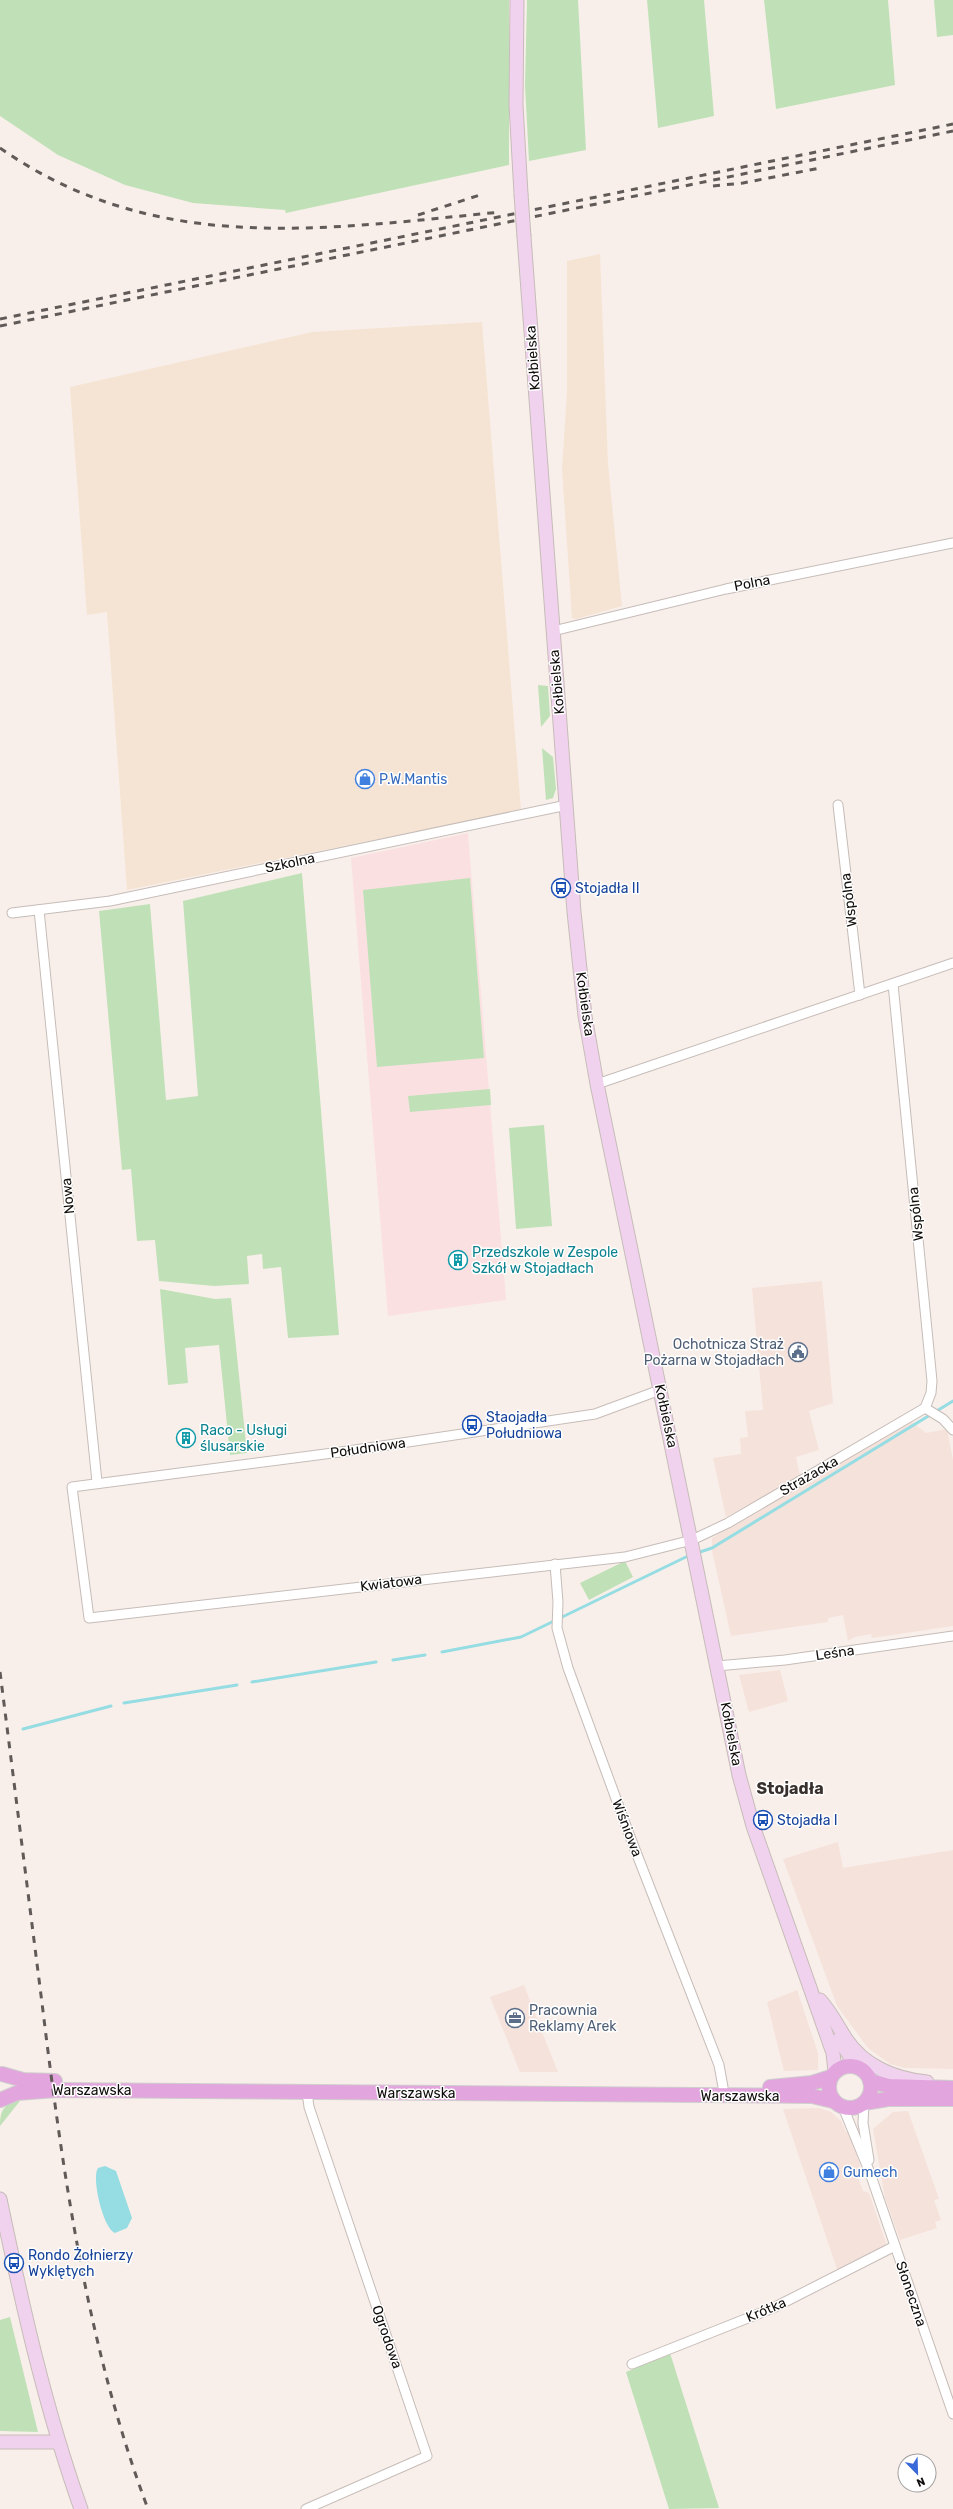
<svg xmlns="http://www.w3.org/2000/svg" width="953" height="2509" font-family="Rubik,sans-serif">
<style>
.built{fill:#f5e2db}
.industrial{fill:#f5e4d3}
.education{fill:#fbe0e2}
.green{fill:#c0e1b7}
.water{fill:#95dde3}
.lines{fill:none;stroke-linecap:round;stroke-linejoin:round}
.stream{stroke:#95dde3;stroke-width:3}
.street-casing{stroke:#c6bcb8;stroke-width:11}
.secondary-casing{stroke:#c6bcb8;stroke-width:15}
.primary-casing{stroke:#cfcfce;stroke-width:16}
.street{stroke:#fff;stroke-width:9}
.secondary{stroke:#f1d2ee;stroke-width:13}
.primary{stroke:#e2a5dd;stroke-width:14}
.rail{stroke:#605a58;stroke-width:3;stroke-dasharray:7 7;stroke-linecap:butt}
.secondary-bridge-casing{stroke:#c6bcb8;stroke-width:15;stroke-linecap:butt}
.secondary-bridge{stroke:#f1d2ee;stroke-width:13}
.labels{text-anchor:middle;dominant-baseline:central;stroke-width:3;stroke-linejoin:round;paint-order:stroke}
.street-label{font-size:14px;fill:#110d0c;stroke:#fff}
.shop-label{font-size:14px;fill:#366cbe;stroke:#fff;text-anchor:start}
.transit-label{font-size:14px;fill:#164399;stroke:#fff;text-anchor:start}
.culture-label{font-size:14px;fill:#0d838f;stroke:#fff;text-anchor:start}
.service-label{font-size:14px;fill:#4e5e75;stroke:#fff;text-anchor:end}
.quarter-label{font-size:16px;font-weight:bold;fill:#38302d;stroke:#fff}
</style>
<rect width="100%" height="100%" fill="#f9efea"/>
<!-- built -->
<g class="built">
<path d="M822,1281L833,1403L809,1411L819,1450L796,1457L800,1476L726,1517L713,1458L741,1454L740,1438L748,1437L745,1411L763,1410L752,1288Z"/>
<path d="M910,1420L926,1433L947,1429L953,1460V1626L872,1638L871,1634L855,1637L848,1641L843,1615L828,1618V1622L731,1636L712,1551V1538Z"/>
<path d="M780,1670L788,1701L749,1712L739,1675Z"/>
<path d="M838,1842L843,1868L953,1850V2069L905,2068L890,2064L868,2048L837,2006L783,1859Z"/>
<path d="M524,1985L540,2027L558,2072H520L490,1997Z"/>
<path d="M797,1990L818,2053V2070L784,2071L767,2002Z"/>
<path d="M819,2108L831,2112L841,2121L846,2132L849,2133L860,2165L858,2178L863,2191L869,2193L886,2243L884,2248L838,2272L783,2109Z"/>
<path d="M908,2111L939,2199L934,2200L941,2220L935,2222L937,2228L900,2240L885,2198L873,2129L893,2112Z"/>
</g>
<!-- industrial -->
<g class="industrial">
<path d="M600,254L608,464L622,606L576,619L572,618L562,469L567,392V261Z"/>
<path d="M482,322L521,810L127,890L107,612L87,615L70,387L312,332Z"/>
</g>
<!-- education -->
<path class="education" d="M468,833L506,1300L388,1316L351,858Z"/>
<!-- green -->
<g class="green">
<path d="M0,0H509V165L286,213L285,210L193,203L125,185L58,155L0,116Z"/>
<path d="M527,0H578L586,150L529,161L525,86Z"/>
<path d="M647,0H704L714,116L658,128Z"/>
<path d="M764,0H888L895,85L776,109Z"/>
<path d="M934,0H953V35L937,37Z"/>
<path d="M538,685L548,686L550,716L541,727Z"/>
<path d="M542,748L553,757L556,789L553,798L546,800Z"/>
<path d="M302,873L339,1335L288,1338L281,1267L263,1269L262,1254L247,1256L249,1284L214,1286L159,1281L155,1240L137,1241L131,1169L122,1170L99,911L150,904L166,1100L198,1096L183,901Z"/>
<path d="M470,878L484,1058L377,1067L363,890Z"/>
<path d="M490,1089L491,1105L410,1112L408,1096Z"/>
<path d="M544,1125L552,1226L516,1229L509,1128Z"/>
<path d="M160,1289L215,1299L231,1298L247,1453L230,1455L219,1345L185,1348L188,1383L168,1385Z"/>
<path d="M625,1561L633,1577L589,1600L580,1583Z"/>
<path d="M20,2096V2101L0,2126C0,2108 5,2106 20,2096Z"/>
<path d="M10,2317L38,2432L0,2431V2320Z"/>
<path d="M670,2353L719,2508L669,2509L626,2372Z"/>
</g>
<!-- water -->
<path class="water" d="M105,2166L116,2171L132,2218L127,2228L115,2233C103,2229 91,2177 98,2168Z"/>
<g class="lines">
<!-- stream -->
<g class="stream">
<path d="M697,1553L712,1548L953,1401"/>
<path d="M442,1652L521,1637L690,1555"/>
<path d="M393,1660L425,1655"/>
<path d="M252,1682L376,1662"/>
<path d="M124,1703L237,1685"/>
<path d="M23,1729L111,1706"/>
</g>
<defs>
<g id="street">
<path d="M553,631L726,589L953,543"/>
<path d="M838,805L860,995"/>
<path d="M39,910L97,1482"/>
<path d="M12,913L110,901L567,805"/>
<path d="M893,984L932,1381L931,1393L925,1408"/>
<path d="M597,1084L953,963"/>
<path d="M660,1390L595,1414L348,1451L72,1487L89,1618L625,1557L692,1540L728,1523L925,1408"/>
<path d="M925,1408L943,1419L953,1430"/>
<path d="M555,1564L558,1602L557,1628L568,1668L629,1834L719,2065L723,2087"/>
<path d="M717,1666L785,1660L953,1636"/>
<path d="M864,2104L863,2123L869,2160"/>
<path d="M843,2107L870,2173L953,2414"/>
<path d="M632,2364L773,2308L895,2246"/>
<path d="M306,2509L427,2456L309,2107L307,2092"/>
</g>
<g id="secondary">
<path d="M517,0L516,105L521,194"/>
<path d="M524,237L574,912L585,1016L597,1084L739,1775L753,1826L833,2053L835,2072"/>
<path d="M820,2000C831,2012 837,2025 846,2039C864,2066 895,2079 927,2082"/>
<path d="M839,2039L856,2066"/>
<path d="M0,2199C22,2304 45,2408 81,2509"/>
<path d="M0,2442H57"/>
</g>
<g id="primary">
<circle cx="850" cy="2087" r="21"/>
<path d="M2,2074L23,2080L55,2081"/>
<path d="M870,2081L889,2086L953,2088"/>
<path d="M770,2087L812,2083L831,2077"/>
<path d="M0,2100L17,2093L57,2090L812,2096L833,2101"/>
<path d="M864,2103L888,2099H953"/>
</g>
</defs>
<!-- street casing -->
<use href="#street" class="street-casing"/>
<!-- secondary casing -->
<use href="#secondary" class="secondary-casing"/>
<!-- primary casing -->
<use href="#primary" class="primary-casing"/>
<!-- street -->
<use href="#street" class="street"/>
<!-- secondary -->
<use href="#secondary" class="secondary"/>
<!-- primary -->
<use href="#primary" class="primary"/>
<!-- rail -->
<g class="rail">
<path d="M0,148C156,257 324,229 501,212"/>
<path d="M713,186L743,183L820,168"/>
<path d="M418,215L483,194"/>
<path d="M0,319L953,124"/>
<path d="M0,326L953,131"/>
<path d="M0,1672C14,1782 28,1893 42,2003C63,2175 87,2346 148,2509"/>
</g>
<defs>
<path id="secondary-bridge" d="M521,194L524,237"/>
</defs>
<!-- secondary-bridge casing -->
<use href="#secondary-bridge" class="secondary-bridge-casing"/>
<!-- secondary-bridge -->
<use href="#secondary-bridge" class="secondary-bridge"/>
</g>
<!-- icons -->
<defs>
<symbol id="shop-ring" viewBox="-11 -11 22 22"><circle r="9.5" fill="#fff" stroke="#3f7fe0" stroke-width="1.5"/><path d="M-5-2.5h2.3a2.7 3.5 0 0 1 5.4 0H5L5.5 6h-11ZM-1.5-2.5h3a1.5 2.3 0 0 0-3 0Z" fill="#3f7fe0"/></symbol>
<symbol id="bus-ring" viewBox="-11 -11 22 22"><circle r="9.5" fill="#fff" stroke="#1a4fb4" stroke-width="1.5"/><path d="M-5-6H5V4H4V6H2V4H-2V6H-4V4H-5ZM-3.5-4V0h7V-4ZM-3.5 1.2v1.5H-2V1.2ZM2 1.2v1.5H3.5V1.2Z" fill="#1a4fb4"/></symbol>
<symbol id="building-ring" viewBox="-11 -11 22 22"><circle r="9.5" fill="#fff" stroke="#0f9aa8" stroke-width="1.5"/><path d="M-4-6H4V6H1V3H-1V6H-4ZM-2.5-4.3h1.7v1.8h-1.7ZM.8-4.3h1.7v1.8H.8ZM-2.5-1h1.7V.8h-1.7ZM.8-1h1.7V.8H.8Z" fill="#0f9aa8"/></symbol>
<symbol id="civic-ring" viewBox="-11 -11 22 22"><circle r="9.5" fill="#fff" stroke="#5c6f8a" stroke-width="1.5"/><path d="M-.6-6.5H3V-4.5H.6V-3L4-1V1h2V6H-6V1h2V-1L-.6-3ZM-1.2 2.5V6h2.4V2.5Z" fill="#5c6f8a"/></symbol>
<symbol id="office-ring" viewBox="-11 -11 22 22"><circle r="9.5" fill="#fff" stroke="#5c6f8a" stroke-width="1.5"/><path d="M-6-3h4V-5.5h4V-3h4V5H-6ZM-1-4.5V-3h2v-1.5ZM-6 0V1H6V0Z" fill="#5c6f8a"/></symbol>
</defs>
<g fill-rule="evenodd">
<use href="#shop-ring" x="354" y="768" width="22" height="22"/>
<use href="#bus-ring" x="550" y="877" width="22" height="22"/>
<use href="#building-ring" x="447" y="1249" width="22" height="22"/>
<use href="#civic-ring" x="787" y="1341" width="22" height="22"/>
<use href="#bus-ring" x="461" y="1414" width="22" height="22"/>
<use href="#building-ring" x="175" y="1427" width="22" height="22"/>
<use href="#bus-ring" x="752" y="1809" width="22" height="22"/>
<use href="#office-ring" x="504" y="2007" width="22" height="22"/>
<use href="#shop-ring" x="818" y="2161" width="22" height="22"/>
<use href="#bus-ring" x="3" y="2252" width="22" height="22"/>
</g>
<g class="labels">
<!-- street labels -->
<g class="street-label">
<text transform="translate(533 358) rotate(-94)">Kołbielska</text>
<text transform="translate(752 583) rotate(-11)">Polna</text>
<text transform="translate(557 682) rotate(-95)">Kołbielska</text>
<text transform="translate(290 863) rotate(-12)">Szkolna</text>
<text transform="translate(849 900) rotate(-97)">Wspólna</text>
<text transform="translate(585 1004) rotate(82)">Kołbielska</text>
<text transform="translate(68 1196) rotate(-96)">Nowa</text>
<text transform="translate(916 1214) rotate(-96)">Wspólna</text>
<text transform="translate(666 1416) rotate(78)">Kołbielska</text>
<text transform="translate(368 1448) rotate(-8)">Południowa</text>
<text transform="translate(809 1476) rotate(-30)">Strażacka</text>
<text transform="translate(391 1583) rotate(-7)">Kwiatowa</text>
<text transform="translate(835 1653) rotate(-8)">Leśna</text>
<text transform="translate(731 1734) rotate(79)">Kołbielska</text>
<text transform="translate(627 1828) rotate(69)">Wiśniowa</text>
<text x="92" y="2090">Warszawska</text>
<text x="416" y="2093">Warszawska</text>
<text x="740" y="2096">Warszawska</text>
<text transform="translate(911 2294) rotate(71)">Słoneczna</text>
<text transform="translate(766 2310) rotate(-23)">Krótka</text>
<text transform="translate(387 2337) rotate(71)">Ogrodowa</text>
</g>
<!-- shop labels -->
<g class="shop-label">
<text x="379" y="779">P.W.Mantis</text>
<text x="843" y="2172">Gumech</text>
</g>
<!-- transit labels -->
<g class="transit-label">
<text x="575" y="888">Stojadła II</text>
<text x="486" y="1417">Staojadła<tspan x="486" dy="16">Południowa</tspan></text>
<text x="777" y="1820">Stojadła I</text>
<text x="28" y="2255">Rondo Żołnierzy<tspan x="28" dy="16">Wyklętych</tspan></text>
</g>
<!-- culture labels -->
<g class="culture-label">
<text x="472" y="1252">Przedszkole w Zespole<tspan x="472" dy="16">Szkół w Stojadłach</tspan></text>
<text x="200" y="1430">Raco - Usługi<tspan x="200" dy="16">ślusarskie</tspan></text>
</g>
<!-- service labels -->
<g class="service-label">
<text x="784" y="1344">Ochotnicza Straż<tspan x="784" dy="16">Pożarna w Stojadłach</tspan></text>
<text x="529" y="2010" text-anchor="start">Pracownia<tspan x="529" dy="16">Reklamy Arek</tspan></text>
</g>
<!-- quarter labels -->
<g class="quarter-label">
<text x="790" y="1788">Stojadła</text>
</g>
</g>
<!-- north arrow -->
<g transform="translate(917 2473) rotate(157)"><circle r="19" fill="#ffffff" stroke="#a09e9e"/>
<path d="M0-3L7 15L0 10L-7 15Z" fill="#3968d8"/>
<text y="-6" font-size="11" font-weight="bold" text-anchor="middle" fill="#110d0c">N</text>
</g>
</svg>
